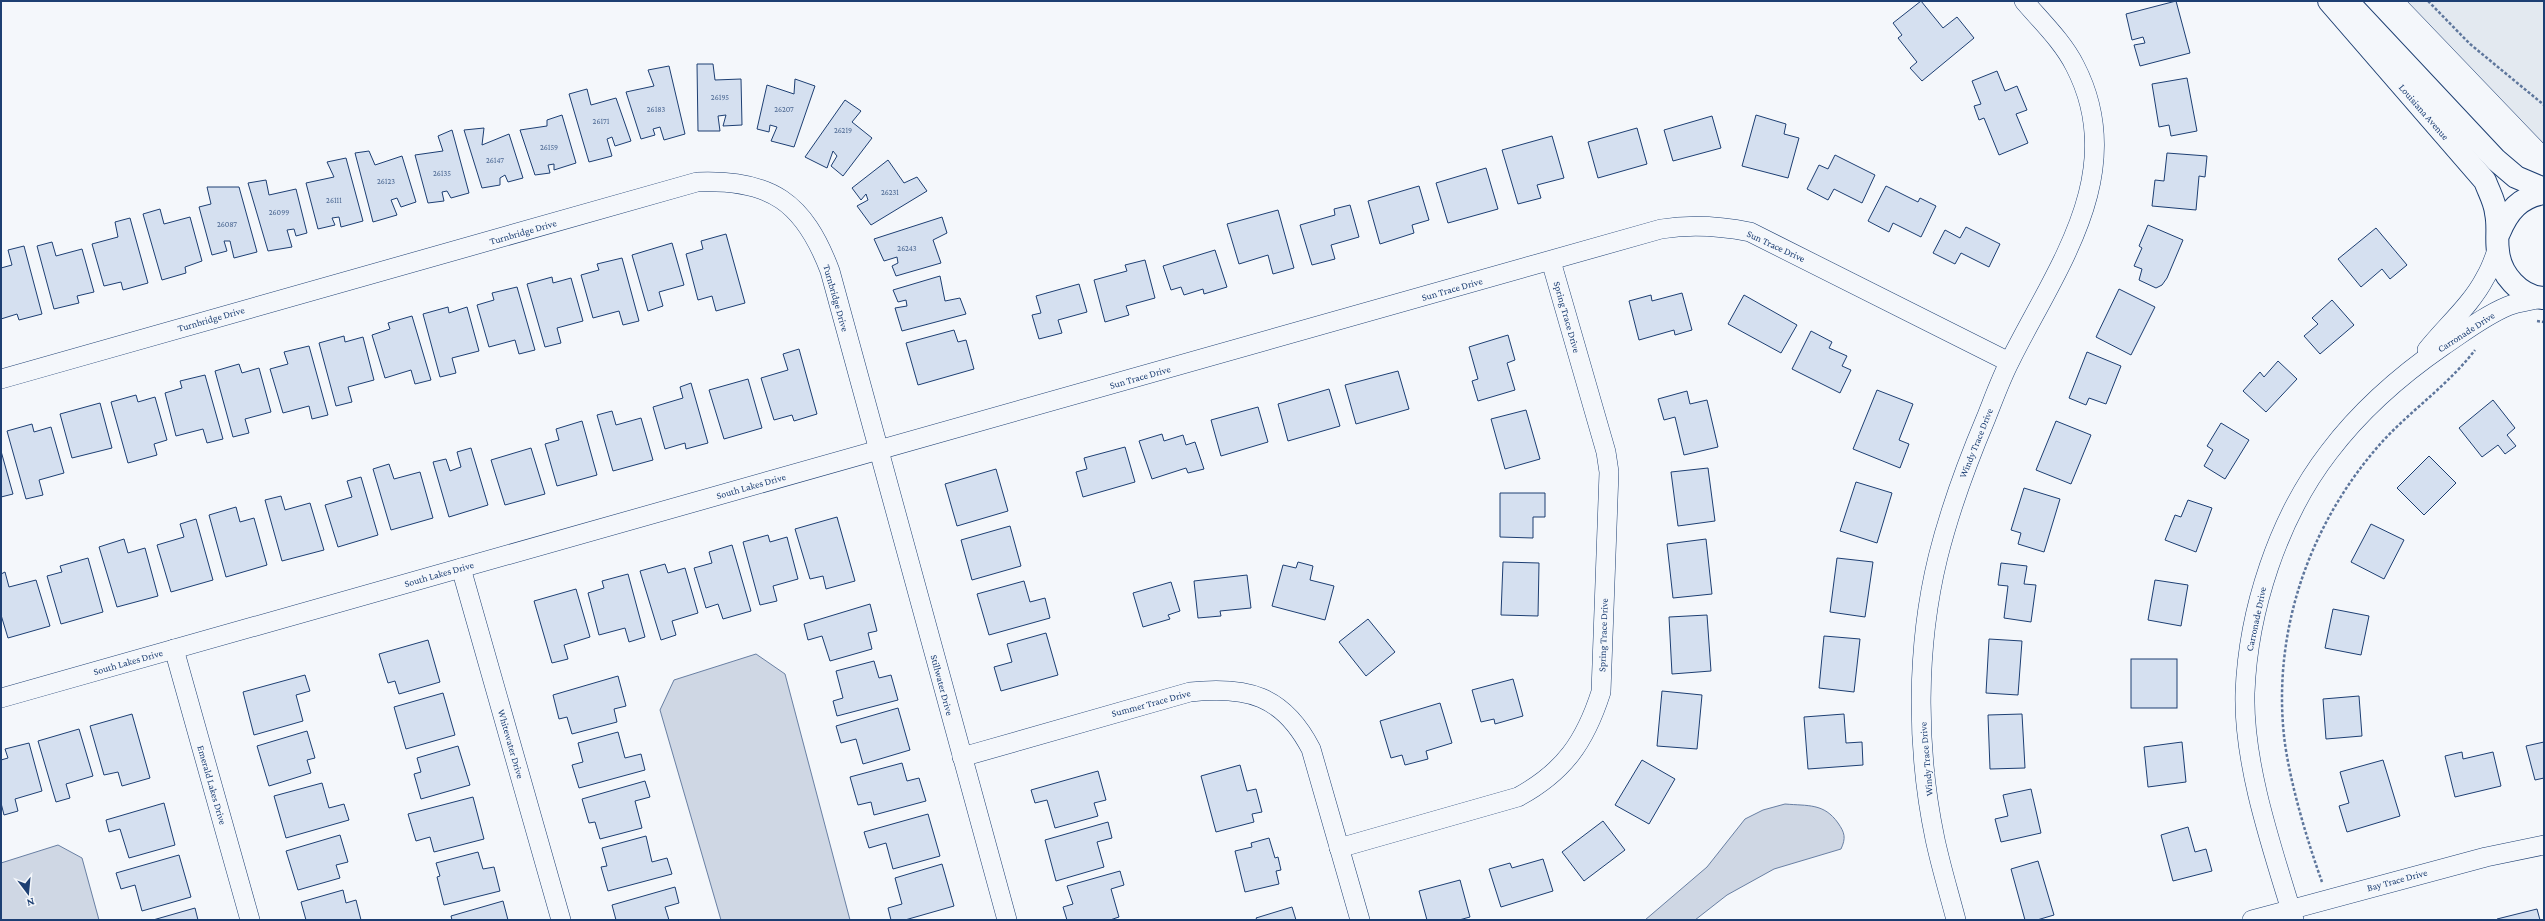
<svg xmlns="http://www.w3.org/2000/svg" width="2545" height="921" font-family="'Crimson Pro',serif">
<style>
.green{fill:#e3e9f0;stroke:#687fa3}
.water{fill:#cfd7e4;stroke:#687fa3}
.building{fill:#d5e0f0;stroke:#1d3f73}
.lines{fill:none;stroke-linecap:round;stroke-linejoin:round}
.street-casing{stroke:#1d3f73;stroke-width:20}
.primary-casing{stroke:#1d3f73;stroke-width:24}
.path{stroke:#5e769c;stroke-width:2.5;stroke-dasharray:3 2;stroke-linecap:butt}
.street{stroke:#f4f7fb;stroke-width:19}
.primary{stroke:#f4f7fb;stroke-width:22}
.labels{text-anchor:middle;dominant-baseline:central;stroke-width:3;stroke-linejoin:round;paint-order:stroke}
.number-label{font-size:8px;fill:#4b6792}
.street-label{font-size:10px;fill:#1d3f73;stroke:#f4f7fb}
</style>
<rect width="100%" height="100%" fill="#f4f7fb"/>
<!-- green -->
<path class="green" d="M2407,1H2544V144Z"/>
<!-- water -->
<g class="water">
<path d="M756,654L785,674L850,920H721L660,710L674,680Z"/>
<path d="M1785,804C1808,806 1824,803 1838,823C1845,833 1846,838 1841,849L1774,869L1727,895L1695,920H1645L1707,867L1745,819L1763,810Z"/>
<path d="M58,845L82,858L99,920H1V863Z"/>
</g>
<!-- building -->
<g class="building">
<path d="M1921,1L1943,28L1957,17L1974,38L1922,81L1910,68L1917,62L1898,38L1902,35L1893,23Z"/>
<path d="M2176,1L2190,53L2140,66L2134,45L2145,43L2143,37L2132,40L2126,14Z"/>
<path d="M697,64H713L715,80L741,79L742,125L723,126L726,115L718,116L720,131H698Z"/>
<path d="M669,66L685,134L664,140L660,127L653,129L655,135L641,139L626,92L654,86L648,70Z"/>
<path d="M1997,71L2005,91L2017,86L2027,110L2016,114L2028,143L1999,155L1984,118L1979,120L1974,106L1981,104L1972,81Z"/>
<path d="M2187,78L2197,131L2171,136L2169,125L2159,127L2152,84Z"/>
<path d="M795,79L815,86L794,147L771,141L777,127L770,125L769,132L757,129L767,85L794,94Z"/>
<path d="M587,89L591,105L616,98L631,141L615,146L612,137L607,139L612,156L589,162L569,94Z"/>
<path d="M845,100L861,111L852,122L872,138L843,176L831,166L837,156L833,151L827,168L805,157Z"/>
<path d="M562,115L576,163L554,170V164L548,165L550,173L535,175L520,130L547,126V120Z"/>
<path d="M1756,115L1786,124L1784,134L1799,138L1788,178L1742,166Z"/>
<path d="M1712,116L1721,148L1673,161L1664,130Z"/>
<path d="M484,128L482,145L509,134L523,178L508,182L505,175L500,178V185L482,188L464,130Z"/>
<path d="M1637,128L1647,164L1598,178L1588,142Z"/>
<path d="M452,130L469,193L451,198L447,191L442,192L444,201L428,203L415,155L443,151L438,136Z"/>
<path d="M1552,136L1564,178L1537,185L1541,198L1518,204L1502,150Z"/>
<path d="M369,151L375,165L402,156L416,202L401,207L397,198L391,200L397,215L373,222L355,153Z"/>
<path d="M2167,153L2207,156L2205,177L2199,176L2196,210L2152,206L2155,180L2164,181Z"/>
<path d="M1835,155L1875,175L1862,203L1834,189L1828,200L1807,189L1819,165L1828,169Z"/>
<path d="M346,158L363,221L341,227L339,217L332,218L335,225L318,229L306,183L334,177L327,162Z"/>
<path d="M888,160L904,183L917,177L927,191L871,225L857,206L868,200L866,194L861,200L852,188Z"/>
<path d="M1486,168L1498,209L1448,223L1436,183Z"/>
<path d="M266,180L269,195L296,189L307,233L296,236L294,229L287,230L292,247L268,251L248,183Z"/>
<path d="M1419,186L1429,220L1412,225L1414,233L1380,244L1368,201Z"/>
<path d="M1886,186L1918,202L1920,198L1936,206L1921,237L1893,223L1889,232L1868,221Z"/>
<path d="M207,187H239L257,252L234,258L230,241H224L227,251L212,255L199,207L211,204Z"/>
<path d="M1350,205L1359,237L1331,245L1335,259L1312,265L1300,225L1335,215L1334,209Z"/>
<path d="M160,209L164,224L190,217L202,261L185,267L186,273L162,280L143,214Z"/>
<path d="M1278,210L1294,268L1273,274L1268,255L1239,264L1227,224Z"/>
<path d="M942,217L947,233L933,240L941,263L896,276L892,266L898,263L897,257L884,261L874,239Z"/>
<path d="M130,218L148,283L123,290L121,282L104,286L92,244L118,237L115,222Z"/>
<path d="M2148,225L2183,240L2167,278L2162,285L2156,288L2139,280L2142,269L2134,266L2142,248L2139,246Z"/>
<path d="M1966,227L2000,244L1989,267L1961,253L1955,264L1933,253L1945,230L1960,238Z"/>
<path d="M2376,228L2407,265L2390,279L2382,269L2361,287L2338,259Z"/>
<path d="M726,234L745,303L716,311L712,296L698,300L686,254L703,249L701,241Z"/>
<path d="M52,242L56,256L82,249L94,292L77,296L79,303L54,309L37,246Z"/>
<path d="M672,243L684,285L659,292L663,306L648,311L632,255Z"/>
<path d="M24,246L42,314L19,320L17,314L1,319V268L12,265L8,250Z"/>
<path d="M1215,250L1227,287L1204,294L1203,289L1184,295L1181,287L1171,290L1163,266Z"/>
<path d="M622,258L639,321L623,325L619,311L593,318L581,275L599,270L597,264Z"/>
<path d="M1145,260L1155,298L1126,306L1129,315L1105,322L1094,280L1127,271L1125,265Z"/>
<path d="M940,276L945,301L960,298L966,314L902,331L895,308L907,306L906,300L898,302L893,290Z"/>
<path d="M552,277L553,283L571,278L583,321L557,328L561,343L545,347L527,284Z"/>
<path d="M1079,284L1087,312L1058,320L1062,333L1039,339L1032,315L1041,313L1036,296Z"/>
<path d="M517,287L535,350L519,354L515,340L489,347L477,305L494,300L492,293Z"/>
<path d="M2119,289L2155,307L2131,355L2096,337Z"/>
<path d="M1682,293L1692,330L1675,335L1674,330L1639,340L1629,301L1651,295L1652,301Z"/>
<path d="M1744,295L1797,325L1781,353L1728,324Z"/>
<path d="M2332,300L2354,325L2320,354L2304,336L2318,324L2312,318Z"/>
<path d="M448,307L449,313L467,307L479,351L452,358L456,373L440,377L423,314Z"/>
<path d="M412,316L431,380L415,384L411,370L385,378L372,335L390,329L388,323Z"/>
<path d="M954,330L958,342L966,340L974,369L918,385L906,343Z"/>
<path d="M1811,331L1832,342L1829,348L1847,356L1842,366L1851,370L1840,393L1792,369Z"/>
<path d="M1508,335L1515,360L1507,363L1515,390L1478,401L1472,381L1478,379L1469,347Z"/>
<path d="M344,336L345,342L363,337L374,380L348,387L352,402L336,406L319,343Z"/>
<path d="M309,346L328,415L312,419L309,406L283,413L270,369L288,364L284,352Z"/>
<path d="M799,349L817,414L794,421L792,415L774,420L761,378L788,370L783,354Z"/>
<path d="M2087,352L2121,366L2106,404L2089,398L2086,405L2069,398Z"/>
<path d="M2278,361L2297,379L2266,412L2243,391L2260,372L2264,377Z"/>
<path d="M239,364L242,373L259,368L271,412L245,419L249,433L233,437L215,371Z"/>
<path d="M1398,371L1409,409L1356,424L1345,385Z"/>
<path d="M205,375L223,439L207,443L203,429L176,436L165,393L182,388L180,381Z"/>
<path d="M748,379L762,428L724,439L709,390Z"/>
<path d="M691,383L708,443L686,449L685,443L665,449L653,407L683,398L680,387Z"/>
<path d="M1329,389L1340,426L1288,441L1278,404Z"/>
<path d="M1877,390L1913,404L1899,440L1909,444L1900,468L1853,449Z"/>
<path d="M1687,391L1690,404L1707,400L1718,447L1684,455L1675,417L1664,420L1658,399Z"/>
<path d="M136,395L138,402L155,397L167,440L154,444L157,455L128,463L111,402Z"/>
<path d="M2493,400L2515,428L2507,435L2516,446L2505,454L2498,445L2482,457L2459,428Z"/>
<path d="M100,403L112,448L72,458L60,414Z"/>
<path d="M1258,407L1268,442L1221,456L1211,420Z"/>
<path d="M1526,410L1540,459L1505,469L1491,419Z"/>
<path d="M612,411L616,425L641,418L653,460L613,471L597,415Z"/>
<path d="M582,421L597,475L557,486L545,444L559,440L556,429Z"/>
<path d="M2056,421L2091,435L2071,484L2036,470Z"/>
<path d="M2221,423L2249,440L2225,479L2204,466L2213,450L2207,446Z"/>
<path d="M32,424L34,432L51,427L64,473L39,480L43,495L26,499L7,431Z"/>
<path d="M1162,434L1164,441L1183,435L1186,445L1195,442L1204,469L1188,473L1186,468L1152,479L1139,441Z"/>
<path d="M1125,447L1135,482L1083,497L1076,472L1087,469L1084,458Z"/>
<path d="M471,448L488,505L449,517L433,462L446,459L450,471L461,467L457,452Z"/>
<path d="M531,448L545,494L505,505L491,460Z"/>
<path d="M1,451L13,494L1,497Z"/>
<path d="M2429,456L2456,483L2424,515L2397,488Z"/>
<path d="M389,464L394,479L420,472L433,518L391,530L373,469Z"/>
<path d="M1708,468L1715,521L1678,526L1671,472Z"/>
<path d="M996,469L1008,511L957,526L945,484Z"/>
<path d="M361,477L378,535L338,547L325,505L352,497L347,481Z"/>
<path d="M1856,482L1892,493L1877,543L1840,531Z"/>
<path d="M2024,488L2060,499L2044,552L2018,544L2021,533L2011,530Z"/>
<path d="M1500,493H1545V517H1533V538L1500,537Z"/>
<path d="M281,496L285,510L310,503L324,550L282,561L265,500Z"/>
<path d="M2188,500L2212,508L2196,552L2165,540L2175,515L2181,517Z"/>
<path d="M236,507L240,522L254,518L267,565L226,577L209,515Z"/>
<path d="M837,517L855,581L826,589L823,576L810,579L795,529Z"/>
<path d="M196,519L213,580L171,592L157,545L184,537L180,524Z"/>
<path d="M2371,524L2404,540L2384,579L2351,562Z"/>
<path d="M1010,526L1021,566L972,580L961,540Z"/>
<path d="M768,535L770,542L787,537L798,579L773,586L777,601L760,605L743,542Z"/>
<path d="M124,539L128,553L145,548L158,596L117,607L99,547Z"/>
<path d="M1706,539L1712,594L1673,598L1667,544Z"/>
<path d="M732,545L751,611L723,619L718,604L706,608L694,568L712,563L709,552Z"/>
<path d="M88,558L103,612L61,624L47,576L62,572L60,566Z"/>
<path d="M1837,558L1873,562L1865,617L1830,612Z"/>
<path d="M1298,562L1313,566L1310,580L1334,586L1325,620L1272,606L1283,565L1296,568Z"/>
<path d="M1503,562L1539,563L1538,616L1501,615Z"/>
<path d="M2001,563L2027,566L2024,584L2036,585L2031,622L2004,618L2008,586L1998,585Z"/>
<path d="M665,564L668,573L685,568L698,613L672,621L676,635L661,640L640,571Z"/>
<path d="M5,572L9,587L36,580L50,626L8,638L1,615V574Z"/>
<path d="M628,574L645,637L629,642L625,628L599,635L588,593L604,588L602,581Z"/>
<path d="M1247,575L1251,608L1220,611L1221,616L1198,618L1194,581Z"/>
<path d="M2155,580L2188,585L2181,626L2148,620Z"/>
<path d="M1024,581L1030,602L1045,598L1050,618L989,635L977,594Z"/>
<path d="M1171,582L1180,611L1168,615L1170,619L1143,627L1133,593Z"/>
<path d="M576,589L590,637L564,645L568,659L552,663L534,601Z"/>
<path d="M870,604L877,631L868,633L872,649L830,661L822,636L808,640L804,624Z"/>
<path d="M2333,609L2369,616L2361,655L2325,648Z"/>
<path d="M1707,615L1711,671L1672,674L1669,617Z"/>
<path d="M1368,619L1395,652L1366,676L1339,642Z"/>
<path d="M1046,633L1058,675L1001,691L994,667L1012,662L1007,644Z"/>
<path d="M1824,636L1860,639L1854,692L1819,688Z"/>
<path d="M1989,639L2022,641L2018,695L1986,693Z"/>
<path d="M428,640L440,682L399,694L395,681L388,683L379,654Z"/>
<rect x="2131" y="659" width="46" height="49"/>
<path d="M874,661L879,678L891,675L898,700L837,716L833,701L843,698L836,671Z"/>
<path d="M305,675L310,691L296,695L303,721L254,735L243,692Z"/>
<path d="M618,676L626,706L614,709L617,722L572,734L567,717L559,719L553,695Z"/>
<path d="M1513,679L1523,716L1495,724L1494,719L1481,722L1472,690Z"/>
<path d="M1662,691L1702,695L1697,749L1657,746Z"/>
<path d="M443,693L455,735L406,749L394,707Z"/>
<path d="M2359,696L2362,736L2326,739L2323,699Z"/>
<path d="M1440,703L1452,743L1426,751L1428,759L1405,765L1402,755L1391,758L1380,721Z"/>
<path d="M898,708L910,750L863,764L856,739L841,743L836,726Z"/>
<path d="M132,714L150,778L122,786L118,772L104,775L90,726Z"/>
<path d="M1844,714L1846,743L1862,742L1863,765L1808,769L1804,717Z"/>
<path d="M2022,714L2025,768L1990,769L1988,715Z"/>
<path d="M79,729L93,776L66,784L70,798L56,802L38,741Z"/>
<path d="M307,731L315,758L307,760L311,773L269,786L257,746Z"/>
<path d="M618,732L625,758L641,754L645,770L579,788L572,765L583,762L578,743Z"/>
<path d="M2182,742L2186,782L2148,787L2144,747Z"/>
<path d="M2544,742V778L2535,780L2526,746Z"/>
<path d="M29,743L42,791L15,799L18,811L4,815L1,803V760L8,758L5,749Z"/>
<path d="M458,746L470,785L421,799L414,774L421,772L417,758Z"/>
<path d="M2462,752L2463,759L2493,752L2501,786L2455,797L2445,756Z"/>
<path d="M1642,760L1675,779L1649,824L1615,805Z"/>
<path d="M2383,760L2400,816L2347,832L2339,806L2349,803L2340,772Z"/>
<path d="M902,763L907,781L919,778L926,801L874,815L871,802L858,805L850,777Z"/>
<path d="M1240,765L1247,791L1256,789L1262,812L1252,814L1254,822L1216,832L1201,776Z"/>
<path d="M1098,771L1106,800L1094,803L1098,816L1055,828L1047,800L1035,803L1031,790Z"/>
<path d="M645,781L650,797L635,801L642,828L600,839L595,822L589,823L582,799Z"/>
<path d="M322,783L329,808L344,804L349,820L286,838L274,796Z"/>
<path d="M2031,789L2041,833L2001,842L1995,819L2008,816L2003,795Z"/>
<path d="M473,797L484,839L434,852L430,837L416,841L408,814Z"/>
<path d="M164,803L175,845L129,858L120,829L109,832L106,820Z"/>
<path d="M928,814L940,856L893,869L886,843L869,848L864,832Z"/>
<path d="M1603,821L1625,850L1584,881L1562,852Z"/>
<path d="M1108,822L1112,838L1097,842L1104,867L1056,881L1045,840Z"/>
<path d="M2188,827L2195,852L2206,849L2212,871L2173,881L2161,835Z"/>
<path d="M340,835L348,862L336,865L340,878L298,890L286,851Z"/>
<path d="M646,836L652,862L667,858L672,874L608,891L601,867L607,866L602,848Z"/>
<path d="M1269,838L1275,858L1278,857L1281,870L1276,871L1279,884L1245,892L1235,851L1252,847L1251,843Z"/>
<path d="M478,852L483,869L494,867L500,891L444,905L437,877L440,876L436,863Z"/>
<path d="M179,855L191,897L142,911L135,885L121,889L116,873Z"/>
<path d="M1543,859L1553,891L1501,907L1489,869L1510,863L1512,868Z"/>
<path d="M2038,861L2054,915L2037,920H2025L2011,869Z"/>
<path d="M942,864L954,906L905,920H891L888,908L902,904L895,878Z"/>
<path d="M1120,871L1124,885L1111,889L1119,917L1110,920H1067L1063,907L1073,904L1067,886Z"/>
<path d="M1460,880L1470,917L1459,920H1427L1419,891Z"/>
<path d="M675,887L679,903L665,907L669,920H616L612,905Z"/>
<path d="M343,890L346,903L356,900L361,920H306L301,902Z"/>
<path d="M503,901L508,920H452L451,916Z"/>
<path d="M1292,907L1296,920H1257L1256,918Z"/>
<path d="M195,908L198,920H153Z"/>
<path d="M2537,909L2540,920H2497V919Z"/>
</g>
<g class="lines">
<defs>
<g id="street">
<path d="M2427,350C2446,326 2471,305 2485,278C2490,270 2494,259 2497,250"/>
<path d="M1,379L697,182C771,179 804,202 830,271L1007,920"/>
<path d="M461,568L561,920"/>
<path d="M174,649L250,920"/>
<path d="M1,698L1661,229C1692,224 1720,226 1750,232L2009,362"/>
<path d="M962,757L1190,692C1247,686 1283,695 1311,749L1360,920"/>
<path d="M1339,848L1518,797C1564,772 1585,742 1601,692L1609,472L1606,452L1551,261"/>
<path d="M1956,920C1949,893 1941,867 1935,839C1916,748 1916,647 1938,557C1950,509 1967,463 1986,418C1994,398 2001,378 2011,359C2057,267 2130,172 2075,66C2063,42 2042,22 2024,1"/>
<path d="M2252,920L2486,857L2544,845"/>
<path d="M2294,920C2273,851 2243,765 2245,693C2248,611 2278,518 2329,452C2360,411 2401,375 2443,346C2464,332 2484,316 2508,306C2518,302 2530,301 2541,298"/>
</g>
<g id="primary">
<path d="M2329,1L2485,181C2489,192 2495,202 2496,213C2499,226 2496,238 2498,251C2500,274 2520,297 2544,298"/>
<path d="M2347,1L2496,160L2516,177L2544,189"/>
<path d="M2499,233C2508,211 2520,197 2544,193"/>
</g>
</defs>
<!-- street casing -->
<use href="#street" class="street-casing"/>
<!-- primary casing -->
<use href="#primary" class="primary-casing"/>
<!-- path -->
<g class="path">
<path d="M2428,1L2470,44L2544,105"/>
<path d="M2537,321L2544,322"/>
<path d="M2322,882C2307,840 2289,780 2284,736C2273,632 2308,529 2375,450C2405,414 2446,388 2475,350"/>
</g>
<!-- street -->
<use href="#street" class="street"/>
<!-- primary -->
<use href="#primary" class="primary"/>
</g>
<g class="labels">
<!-- number labels -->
<g class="number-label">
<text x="720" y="97">26195</text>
<text x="656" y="109">26183</text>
<text x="784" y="109">26207</text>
<text x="601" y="121">26171</text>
<text x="843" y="130">26219</text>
<text x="549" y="147">26159</text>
<text x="495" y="160">26147</text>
<text x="442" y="173">26135</text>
<text x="386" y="181">26123</text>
<text x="890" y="192">26231</text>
<text x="334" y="200">26111</text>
<text x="279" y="212">26099</text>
<text x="227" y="224">26087</text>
<text x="907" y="248">26243</text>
</g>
<!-- street labels -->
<g class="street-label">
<text transform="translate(2424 112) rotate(49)">Louisiana Avenue</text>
<text transform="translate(523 232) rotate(-16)">Turnbridge Drive</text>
<text transform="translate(1776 246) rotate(25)">Sun Trace Drive</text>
<text transform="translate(1452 289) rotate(-16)">Sun Trace Drive</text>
<text transform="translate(836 298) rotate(74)">Turnbridge Drive</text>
<text transform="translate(1567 317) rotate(74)">Spring Trace Drive</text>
<text transform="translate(211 319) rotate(-16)">Turnbridge Drive</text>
<text transform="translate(2466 332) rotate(-33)">Carronade Drive</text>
<text transform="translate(1140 377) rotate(-16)">Sun Trace Drive</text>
<text transform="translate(1976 443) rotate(-68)">Windy Trace Drive</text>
<text transform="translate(751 486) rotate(-16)">South Lakes Drive</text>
<text transform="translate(439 574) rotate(-16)">South Lakes Drive</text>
<text transform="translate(2256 619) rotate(-78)">Carronade Drive</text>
<text transform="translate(1603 635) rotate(-88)">Spring Trace Drive</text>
<text transform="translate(128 662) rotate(-16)">South Lakes Drive</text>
<text transform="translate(942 685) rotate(75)">Stillwater Drive</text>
<text transform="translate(1151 703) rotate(-15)">Summer Trace Drive</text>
<text transform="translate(511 744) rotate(74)">Whitewater Drive</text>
<text transform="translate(1926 759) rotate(-95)">Windy Trace Drive</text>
<text transform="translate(212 785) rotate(74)">Emerald Lakes Drive</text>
<text transform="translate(2397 880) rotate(-15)">Bay Trace Drive</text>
</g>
</g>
<!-- border -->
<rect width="2545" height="921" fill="none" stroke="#1d3f73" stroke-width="4"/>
<!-- north arrow -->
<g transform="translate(28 893) rotate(164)" stroke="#f4f7fb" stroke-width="3" paint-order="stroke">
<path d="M0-3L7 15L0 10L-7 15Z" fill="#1d3f73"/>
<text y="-6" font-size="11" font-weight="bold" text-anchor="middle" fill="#1d3f73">N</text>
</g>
</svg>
